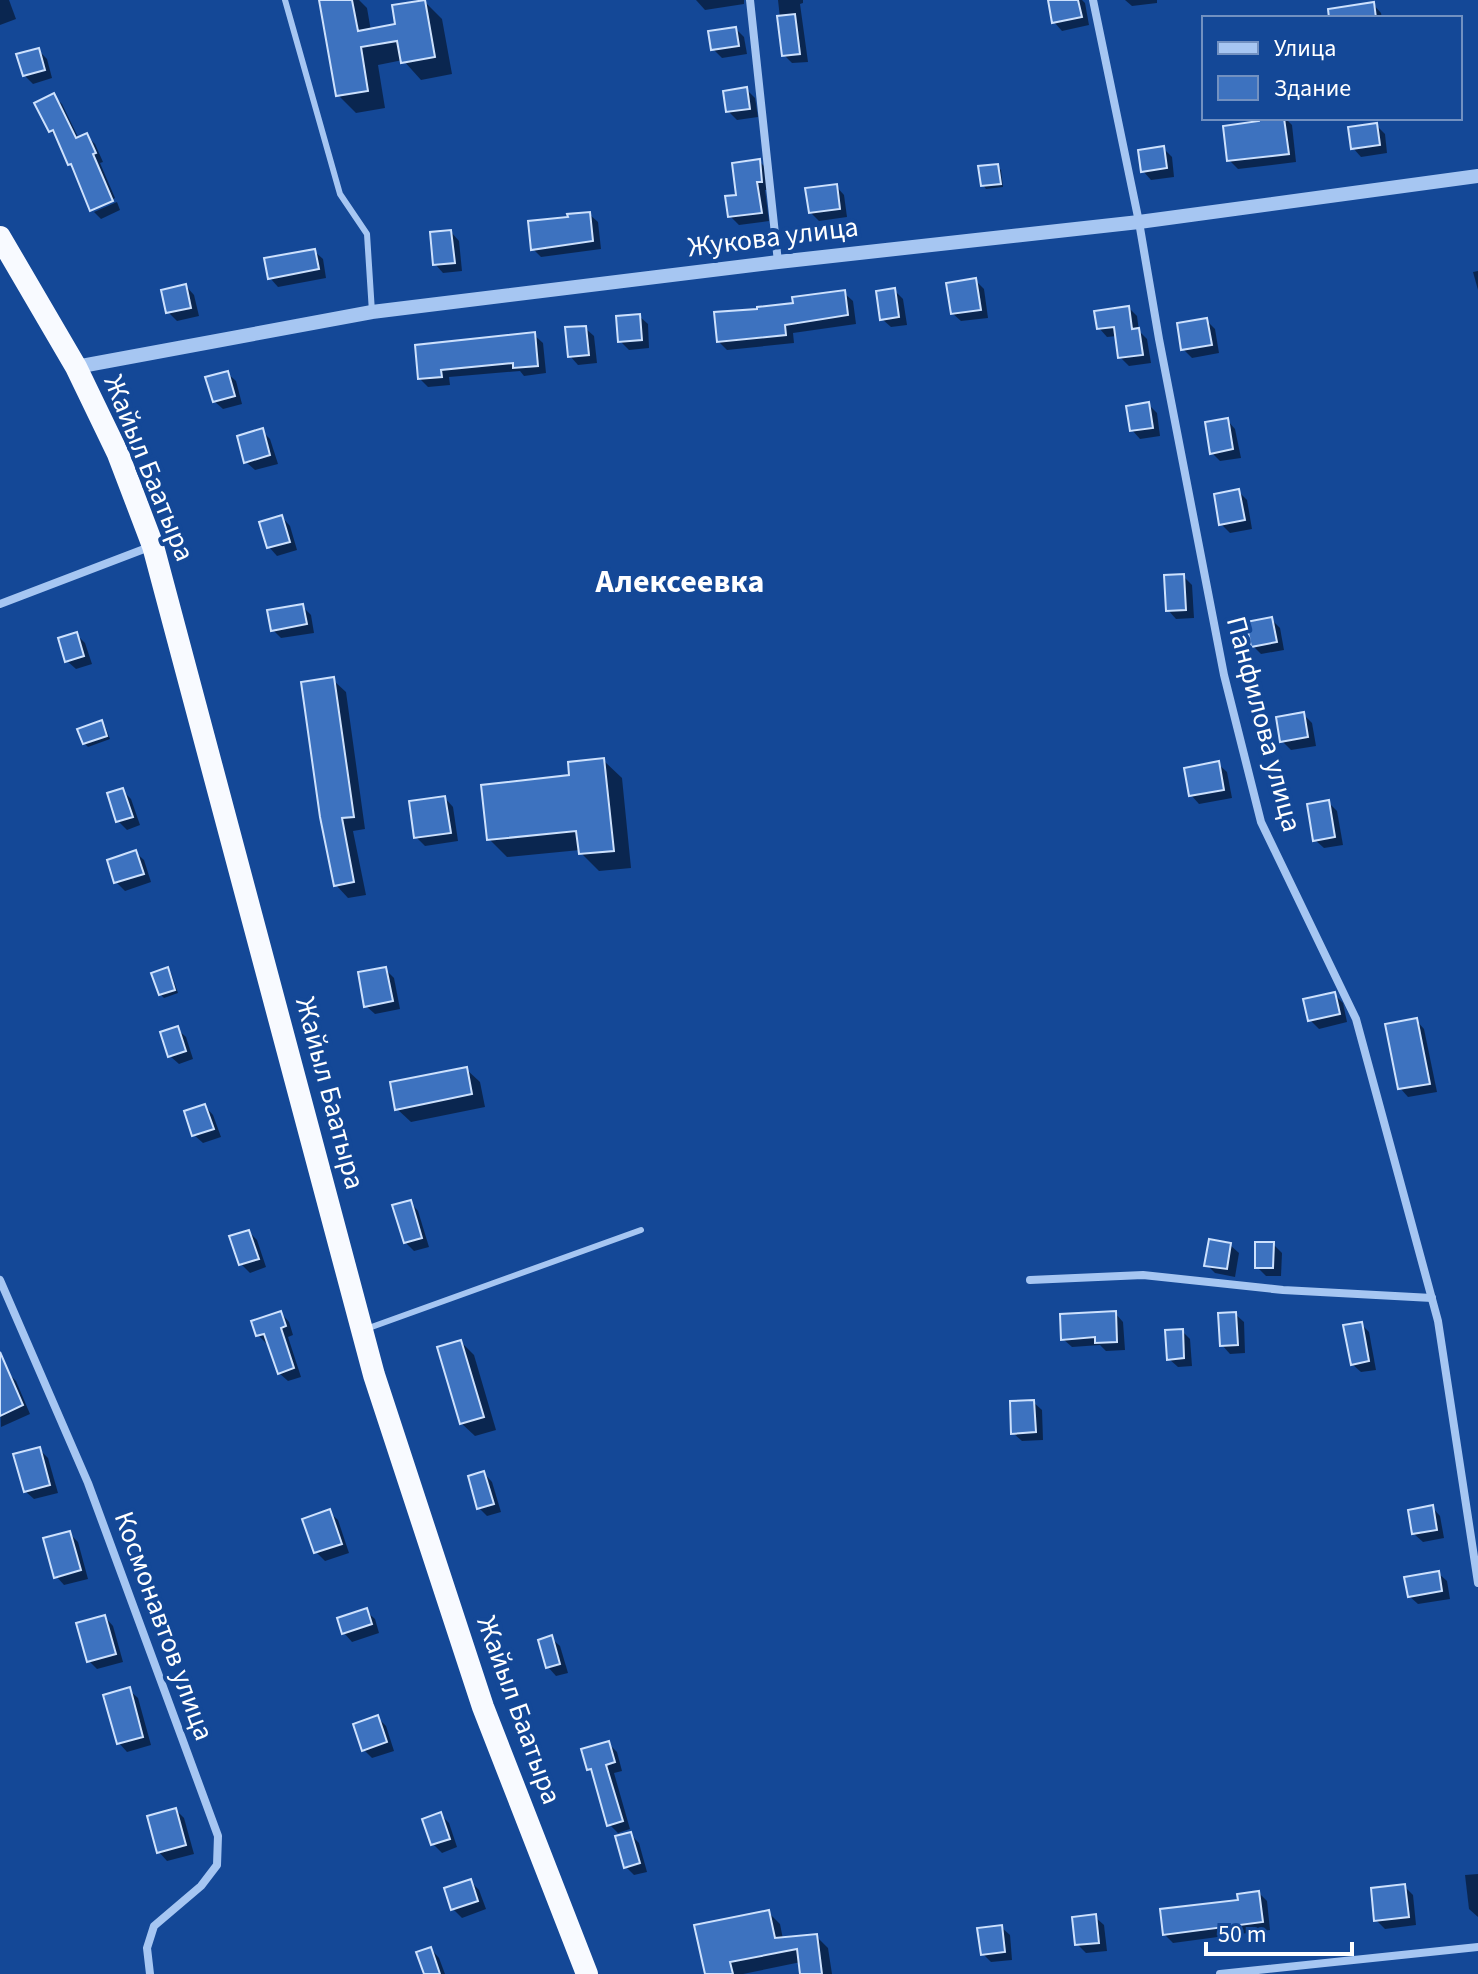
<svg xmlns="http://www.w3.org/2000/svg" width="1478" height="1974" font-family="'Source Sans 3',sans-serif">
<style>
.shadow{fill:#0007}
.building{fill:#3d72bf;stroke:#cde1fd;stroke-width:2}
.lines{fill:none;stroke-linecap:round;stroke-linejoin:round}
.service{stroke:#a6c6f2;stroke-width:6}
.minor{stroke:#a6c6f2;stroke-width:8}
.tertiary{stroke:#a6c6f2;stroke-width:14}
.trunk{stroke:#f8faff;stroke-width:22}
.labels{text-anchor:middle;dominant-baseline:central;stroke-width:8;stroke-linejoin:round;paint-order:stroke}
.street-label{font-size:28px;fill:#fff;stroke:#144897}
.quarter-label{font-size:32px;font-weight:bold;fill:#fff;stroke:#144897}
</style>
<rect width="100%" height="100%" fill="#144897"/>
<!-- shadow -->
<g class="shadow">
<path d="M0,0H9L16,19L0,25Z"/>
<path d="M321,0H359L367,8L371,31L397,26L424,1L442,19L452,74L421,80L403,60L378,65L385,108L356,113L338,95Z"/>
<path d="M696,0H744V4L705,10Z"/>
<path d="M778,0H803V3L800,4L808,62L792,63L784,55Z"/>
<path d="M1050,0H1082L1085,3L1089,25L1062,31L1054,22Z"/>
<path d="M1125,0H1157V3L1132,6Z"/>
<path d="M1373,4L1381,13L1382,18H1351Z"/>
<path d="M736,29L744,37L747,54L722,58L713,49Z"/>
<path d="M38,50L47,59L52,78L33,84L24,75Z"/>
<path d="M747,90L755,98L758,117L737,120L728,111Z"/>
<path d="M53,95L62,104L79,139L87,136L95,144L103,162L100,163L115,198L93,208V211L59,140L50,130Z"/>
<path d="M1268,118H1285L1292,125L1296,162L1238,169L1229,160L1261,123Z"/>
<path d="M1376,125L1385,134L1387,153L1361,157L1353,148Z"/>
<path d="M1163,148L1172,157L1174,177L1151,180L1143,171Z"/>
<path d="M759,161L768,170L770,190H765L769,221L739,225L730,216L739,197Z"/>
<path d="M997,166L1001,170L1003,187L986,189L983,185Z"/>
<path d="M836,186L844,195L847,217L819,221L810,212Z"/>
<path d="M117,202L120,210L101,219L94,212Z"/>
<path d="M589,214L598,222L601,249L541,257L533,249Z"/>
<path d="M451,232L459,241L462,271L443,273L435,264Z"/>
<path d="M314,251L323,259L326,278L278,287L270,278Z"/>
<path d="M1478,271V290L1473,272Z"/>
<path d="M975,280L984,289L988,318L961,321L952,313Z"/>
<path d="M186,286L194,295L199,316L177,321L168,312Z"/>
<path d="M894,290L903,299L907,325L891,327L882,319Z"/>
<path d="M844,293L853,301L856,324L793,333L794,343L727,350L719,342L795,305Z"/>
<path d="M1129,308L1137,316L1139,331L1147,339L1151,363L1129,366L1120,357L1117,336L1107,337L1099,328Z"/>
<path d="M639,316L648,324L649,348L629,350L620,341Z"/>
<path d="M1206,320L1215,329L1219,353L1192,358L1183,349Z"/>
<path d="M585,328L594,336L597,363L578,365L570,356Z"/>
<path d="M534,335L543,343L546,373L524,376L520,371L449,377L450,385L428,387L420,379L417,347Z"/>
<path d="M227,373L236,381L242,404L223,409L214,401Z"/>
<path d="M1148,404L1157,413L1160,436L1140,439L1132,430Z"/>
<path d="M1227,420L1235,429L1241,458L1220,461L1212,453Z"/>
<path d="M262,431L270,439L278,464L255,470L246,462Z"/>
<path d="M1238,491L1247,500L1252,529L1230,533L1221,524Z"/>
<path d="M282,517L290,526L297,550L277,556L269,547Z"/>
<path d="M1183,576L1192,585L1194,618L1176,619L1168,610Z"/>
<path d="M302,606L311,615L314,633L281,638L273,630Z"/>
<path d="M1271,619L1280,628L1284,650L1261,654L1253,646Z"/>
<path d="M76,634L85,643L92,664L76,669L67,661Z"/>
<path d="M333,680L346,692L365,829L353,831L366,895L348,898L336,885Z"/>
<path d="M1303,714L1312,723L1316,746L1291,750L1282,741Z"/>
<path d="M102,723L105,726L110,739L88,747L84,743Z"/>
<path d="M603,760L622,778L631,868L599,871L581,853L580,850L507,857L489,839L571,777Z"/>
<path d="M1218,764L1227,772L1232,798L1199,804L1191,795Z"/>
<path d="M122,790L131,799L140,825L127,830L118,821Z"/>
<path d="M445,798L453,807L458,841L425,846L416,837Z"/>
<path d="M1328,802L1337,811L1343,845L1324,848L1315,840Z"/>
<path d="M135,852L144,860L151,882L125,891L116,882L109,861Z"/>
<path d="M385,969L394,978L400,1009L375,1014L366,1006Z"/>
<path d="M167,970L171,973L178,993L164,998L160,994Z"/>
<path d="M1334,994L1343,1003L1347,1022L1319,1029L1310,1020Z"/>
<path d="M1416,1020L1424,1029L1437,1092L1408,1097L1400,1088Z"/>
<path d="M177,1029L186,1037L193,1059L179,1064L170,1056Z"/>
<path d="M466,1069L480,1082L485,1107L411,1122L397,1109Z"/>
<path d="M205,1106L213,1115L221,1137L203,1143L194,1135Z"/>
<path d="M410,1202L418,1211L429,1247L414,1251L405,1242Z"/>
<path d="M249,1232L257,1240L266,1267L250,1273L241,1264Z"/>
<path d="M1273,1244L1282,1253L1281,1276H1266L1257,1267Z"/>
<path d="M1230,1245L1239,1253L1235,1277L1215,1273L1207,1265Z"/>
<path d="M281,1313L289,1322L293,1335L288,1337L301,1377L288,1381L279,1373L270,1343L267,1344L258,1335Z"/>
<path d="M1115,1313L1123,1322L1125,1350L1106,1351L1100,1345L1072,1347L1063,1339Z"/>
<path d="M1235,1314L1244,1322L1245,1353L1230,1354L1222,1345Z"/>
<path d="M1361,1324L1369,1332L1376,1370L1361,1372L1352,1364Z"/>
<path d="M1182,1331L1190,1339L1192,1366L1178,1367L1169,1359Z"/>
<path d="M461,1342L474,1355L496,1430L475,1436L461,1423Z"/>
<path d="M7,1372L16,1381L30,1414L1,1427L0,1375Z"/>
<path d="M1033,1402L1042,1410L1043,1440L1022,1441L1013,1433Z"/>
<path d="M39,1449L48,1458L58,1493L34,1499L25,1491Z"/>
<path d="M484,1473L492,1482L501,1512L487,1516L479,1508Z"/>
<path d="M1432,1507L1440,1516L1444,1538L1423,1542L1414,1534Z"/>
<path d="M329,1512L338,1520L349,1553L325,1561L316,1552Z"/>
<path d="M69,1533L78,1542L88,1579L64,1585L56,1576Z"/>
<path d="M1438,1573L1447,1581L1450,1599L1418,1604L1409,1596Z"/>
<path d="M366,1611L375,1619L379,1633L352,1642L344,1633Z"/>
<path d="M105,1617L113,1626L123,1662L97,1669L89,1661Z"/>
<path d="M551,1638L560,1646L568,1673L556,1676L548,1667Z"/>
<path d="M129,1690L138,1698L151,1745L127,1752L119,1743Z"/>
<path d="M377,1717L386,1726L394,1751L372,1758L364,1750Z"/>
<path d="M608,1743L617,1752L622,1771L614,1773L630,1829L618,1833L609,1824L595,1775L589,1769Z"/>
<path d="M176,1810L184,1818L194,1854L167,1861L159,1852Z"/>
<path d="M441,1815L449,1823L457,1847L442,1853L433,1844Z"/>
<path d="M630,1834L639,1843L647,1872L634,1875L626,1867Z"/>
<path d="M1478,1874V1917L1469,1909L1465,1875Z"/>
<path d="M470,1881L479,1890L486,1909L462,1918L453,1909Z"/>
<path d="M1404,1886L1413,1895L1416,1925L1385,1929L1376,1920Z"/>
<path d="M1259,1893L1267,1901L1270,1930L1173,1943L1165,1935Z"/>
<path d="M768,1912L780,1924L783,1939L816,1936L828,1948L832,1974H802L801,1962L743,1974H707Z"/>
<path d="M1095,1917L1104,1925L1107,1951L1086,1953L1077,1944Z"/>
<path d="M1001,1927L1010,1935L1012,1960L991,1962L983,1954Z"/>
<path d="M431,1949L439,1958L445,1974H426Z"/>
</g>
<!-- building -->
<g class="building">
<path d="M319,0H352L358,31L395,24L392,5L425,0L435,57L401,63L397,41L361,47L368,91L336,96Z"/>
<path d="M1048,0H1078L1082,17L1052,23Z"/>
<path d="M1374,2L1376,18H1329L1328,9Z"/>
<path d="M795,14L800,54L782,56L777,16Z"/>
<path d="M736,27L739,46L711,50L708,31Z"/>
<path d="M39,48L45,70L23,76L16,54Z"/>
<path d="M747,87L750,109L726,112L723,91Z"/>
<path d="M54,93L76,138L87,133L96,153L93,154L113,201L90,211L71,164L68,165L53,130L49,132L34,103Z"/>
<path d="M1259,118H1284L1289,154L1227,161L1223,126L1259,121Z"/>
<path d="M1377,123L1380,145L1351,149L1348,127Z"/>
<path d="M1164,146L1167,168L1141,172L1138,150Z"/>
<path d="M760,159L762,182H757L762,213L728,217L725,196L736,195L732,163Z"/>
<path d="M998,164L1001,184L981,186L978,166Z"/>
<path d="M837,184L840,209L809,213L805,188Z"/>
<path d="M590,212L593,241L531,250L528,221L568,217L567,214Z"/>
<path d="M451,230L455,263L433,265L430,232Z"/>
<path d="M315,249L319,269L268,279L264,258Z"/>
<path d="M976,278L981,310L951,314L946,283Z"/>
<path d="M186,284L191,308L166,313L161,290Z"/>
<path d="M895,288L899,317L880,320L876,291Z"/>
<path d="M845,290L848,315L785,325L786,335L717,342L714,312L757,309V307L793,303L792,297Z"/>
<path d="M1129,306L1132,329L1139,328L1143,355L1118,358L1114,327L1097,329L1094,311Z"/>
<path d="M640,314L642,340L618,342L616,316Z"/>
<path d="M1207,318L1212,345L1181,350L1177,323Z"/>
<path d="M586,326L589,355L568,357L565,327Z"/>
<path d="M535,332L538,366L513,368V363L441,370L442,377L418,379L415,345Z"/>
<path d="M228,371L235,396L213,402L205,377Z"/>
<path d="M1149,402L1153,428L1130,431L1126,406Z"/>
<path d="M1228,418L1233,449L1210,454L1205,422Z"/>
<path d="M263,428L270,455L244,463L237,436Z"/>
<path d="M1239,489L1245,520L1219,525L1214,494Z"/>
<path d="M282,515L290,542L267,548L259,522Z"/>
<path d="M1184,574L1186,610L1166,611L1164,575Z"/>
<path d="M303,604L307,624L271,631L267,610Z"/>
<path d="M1272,617L1277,642L1251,647L1246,622Z"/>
<path d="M77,632L84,656L65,662L58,638Z"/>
<path d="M334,677L354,817L342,818L354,882L334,886L320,817L301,682Z"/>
<path d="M1304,712L1308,737L1280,742L1276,717Z"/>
<path d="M102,720L107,736L83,744L77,729Z"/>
<path d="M604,758L614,851L579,854L576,831L487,840L481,785L569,775L568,762Z"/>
<path d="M1219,761L1224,790L1189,796L1184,768Z"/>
<path d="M123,788L133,817L116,822L107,793Z"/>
<path d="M445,796L451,833L414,838L409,801Z"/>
<path d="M1329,800L1335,837L1313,841L1307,804Z"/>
<path d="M136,850L144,874L114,883L107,860Z"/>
<path d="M168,967L175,990L159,995L151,973Z"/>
<path d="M386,967L393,1001L364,1007L358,972Z"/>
<path d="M1335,992L1340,1014L1308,1021L1303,999Z"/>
<path d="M1417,1018L1430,1084L1398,1089L1385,1024Z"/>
<path d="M178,1026L186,1051L168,1057L160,1032Z"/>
<path d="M467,1067L472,1094L395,1110L390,1082Z"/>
<path d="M205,1104L214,1129L192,1136L184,1111Z"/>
<path d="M411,1200L422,1238L404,1243L392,1205Z"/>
<path d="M249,1230L259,1259L239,1265L229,1236Z"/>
<path d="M1209,1239L1231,1243L1227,1269L1204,1266Z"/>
<path d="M1255,1242H1274L1273,1268H1255Z"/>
<path d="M281,1311L286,1326L281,1328L294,1368L278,1374L264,1334L256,1336L251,1321Z"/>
<path d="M1116,1311L1117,1342L1095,1343V1337L1061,1340L1060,1314Z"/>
<path d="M1236,1312L1238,1345L1220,1346L1218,1313Z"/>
<path d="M1362,1322L1369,1361L1351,1365L1343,1325Z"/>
<path d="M1183,1329L1184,1358L1167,1360L1165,1330Z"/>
<path d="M461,1340L484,1417L460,1424L437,1347Z"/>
<path d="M0,1352L23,1405L0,1416Z"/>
<path d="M1034,1400L1036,1432L1011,1434L1010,1401Z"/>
<path d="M40,1447L50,1485L24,1492L13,1454Z"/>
<path d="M484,1471L494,1504L477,1509L468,1476Z"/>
<path d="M1433,1505L1437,1530L1412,1534L1408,1510Z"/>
<path d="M330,1509L342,1544L314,1553L302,1519Z"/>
<path d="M70,1531L81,1570L54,1578L43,1538Z"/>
<path d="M1439,1571L1442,1591L1408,1597L1404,1577Z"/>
<path d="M367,1608L372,1624L342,1634L337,1618Z"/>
<path d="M105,1615L116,1654L87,1662L76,1623Z"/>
<path d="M552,1635L560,1664L546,1668L538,1640Z"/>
<path d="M130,1687L143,1737L117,1744L103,1695Z"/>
<path d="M378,1715L387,1742L362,1751L353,1724Z"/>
<path d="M609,1741L615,1762L606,1765L623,1821L607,1826L591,1769L587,1770L581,1749Z"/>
<path d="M176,1808L186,1845L157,1853L147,1816Z"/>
<path d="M441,1812L450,1839L431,1845L422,1819Z"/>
<path d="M631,1832L640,1863L624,1868L615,1836Z"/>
<path d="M471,1879L478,1901L451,1910L444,1888Z"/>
<path d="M1405,1884L1409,1917L1374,1921L1371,1888Z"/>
<path d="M1259,1891L1263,1922L1163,1935L1160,1909L1238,1900L1237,1894Z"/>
<path d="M769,1910L775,1938L817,1934L822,1974H800L797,1949L730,1962L733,1974H705L694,1925Z"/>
<path d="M1096,1914L1099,1943L1075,1945L1072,1917Z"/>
<path d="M1002,1925L1005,1952L981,1955L977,1928Z"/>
<path d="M431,1947L440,1974H424L416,1952Z"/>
</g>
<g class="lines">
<!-- service -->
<g class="service">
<path d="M285,0L340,194L367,234L372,312"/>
<path d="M366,1329L641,1230"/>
</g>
<!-- minor -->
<g class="minor">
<path d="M750,0L778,262"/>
<path d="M1093,0L1139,222L1159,339L1224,675L1261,822L1356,1019L1438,1321L1478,1583"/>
<path d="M0,604L152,546"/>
<path d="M0,1280L88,1483L218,1836L217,1865L201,1886L154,1926L147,1948L150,1974"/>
<path d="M1030,1280L1143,1275L1283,1290L1432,1298"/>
<path d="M1220,1974L1478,1947"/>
</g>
<!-- tertiary -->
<path class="tertiary" d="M76,367L372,312L778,262L1139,222L1478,176"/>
<!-- trunk -->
<path class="trunk" d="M0,237L76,367L118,454L153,546L374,1375L483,1707L587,1974"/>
</g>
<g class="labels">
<!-- street labels -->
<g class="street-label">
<text transform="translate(773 237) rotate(-7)">Жукова улица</text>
<text transform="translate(149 468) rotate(68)">Жайыл Баатыра</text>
<text transform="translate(1264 724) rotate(75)">Панфилова улица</text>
<text transform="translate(330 1093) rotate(75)">Жайыл Баатыра</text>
<text transform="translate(164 1626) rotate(70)">Космонавтов улица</text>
<text transform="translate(519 1710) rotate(70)">Жайыл Баатыра</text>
</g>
<!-- quarter labels -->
<g class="quarter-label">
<text x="680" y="582">Алексеевка</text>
</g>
</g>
<!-- legend -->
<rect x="1202" y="16" width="260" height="104" fill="#144897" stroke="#7291c1" stroke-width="2"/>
<rect x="1218" y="42" width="40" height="12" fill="#a6c6f2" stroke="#7291c1" stroke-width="2"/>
<text x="1274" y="56" font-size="24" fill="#ffffff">Улица</text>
<rect x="1218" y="76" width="40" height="24" fill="#3d72bf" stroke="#7291c1" stroke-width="2"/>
<text x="1274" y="96" font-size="24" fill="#ffffff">Здание</text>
<!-- scale -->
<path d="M1206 1942v12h146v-12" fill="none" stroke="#ffffff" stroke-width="4"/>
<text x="1218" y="1942" font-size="24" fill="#ffffff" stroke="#144897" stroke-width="6" paint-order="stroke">50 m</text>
</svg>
